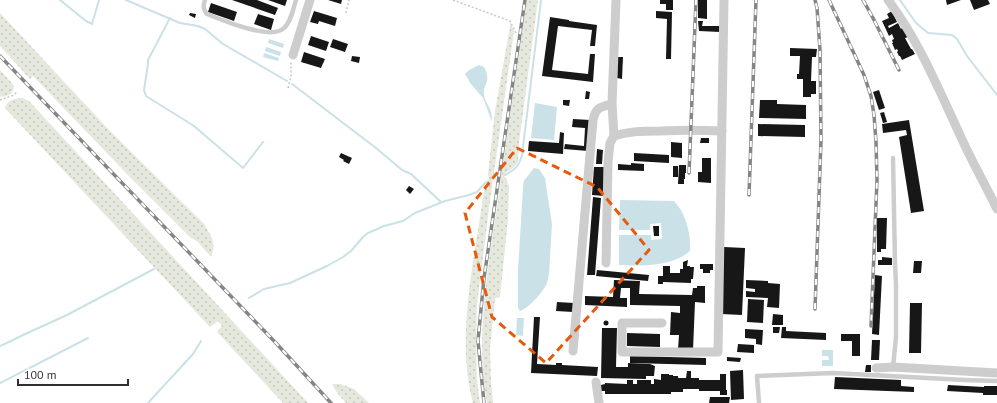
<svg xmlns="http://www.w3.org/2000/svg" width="997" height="403" font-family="'PT Sans',sans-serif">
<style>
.grass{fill:url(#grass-dots)}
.water{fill:#cae1e7}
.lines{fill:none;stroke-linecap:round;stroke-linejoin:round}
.stream{stroke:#cae1e7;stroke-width:2}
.building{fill:#171717}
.path{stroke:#c7c7c7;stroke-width:1.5;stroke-dasharray:2 2;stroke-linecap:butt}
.service{stroke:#cdcdcd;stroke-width:4.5}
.minor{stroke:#cdcdcd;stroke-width:9}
.rail-casing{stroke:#858585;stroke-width:3.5}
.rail{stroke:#fff;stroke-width:2;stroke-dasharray:6;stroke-linecap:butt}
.marked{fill:none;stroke:#e8590c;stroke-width:3;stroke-dasharray:8 5;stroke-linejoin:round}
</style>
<defs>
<pattern id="grass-dots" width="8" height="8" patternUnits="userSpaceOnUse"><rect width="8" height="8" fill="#e5e8dc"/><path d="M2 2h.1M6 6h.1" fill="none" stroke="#c5c7bd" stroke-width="1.8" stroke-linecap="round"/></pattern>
</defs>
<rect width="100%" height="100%" fill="#fff"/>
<!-- grass -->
<g class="grass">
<path d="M527,0H538L519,142L518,162L514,167L504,174V176L507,180L509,187L508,220L500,297L495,298L490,348L491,381L493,403H487C475,338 488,266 498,201C507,134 517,67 527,0Z"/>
<path d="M0,13L110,131L204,224C211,236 217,243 211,257L198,242L190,237L127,174L33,76L30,79L0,46Z"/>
<path d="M510,22L514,31L490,201L477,304L476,345L477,380L480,403H473C455,338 475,257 484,191C488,185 490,181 488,174L495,111L510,27Z"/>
<path d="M0,70L12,83L14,87C12,95 8,96 0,97Z"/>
<path d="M22,98L29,101L308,403H283L217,332L222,326L218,321L210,327L5,108C8,99 15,99 22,98Z"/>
<path d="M332,384H341L354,389L369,403H346L338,394Z"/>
</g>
<!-- water -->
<g class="water">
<path d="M269,39L284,44L283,48L268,43Z"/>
<path d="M266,47L281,52L280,56L265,51Z"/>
<path d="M264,53L279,58L278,61L263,57Z"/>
<path d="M479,65L484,67C492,83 483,82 484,95C486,106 493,108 492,122L483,98L471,84L465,74L469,70Z"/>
<path d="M535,103L557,107L554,140L531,138Z"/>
<path d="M534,168L539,169L545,178L552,224L549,274C548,277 548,280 547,283C543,292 529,308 520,311L518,308V271L523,187L524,180C528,177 530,172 534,168Z"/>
<path d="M620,200L674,201C677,205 681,209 683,214C688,225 691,239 690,251C672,267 641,266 619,265V235H651V240L662,239L661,223L650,224V230H619Z"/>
<path d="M517,318H524L523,336L516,335Z"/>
<path d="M822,350H833V366H822V360H829L828,356H822Z"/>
</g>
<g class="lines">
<!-- stream -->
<g class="stream">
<path d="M60,0L86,21L92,24L99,0"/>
<path d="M126,0L180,23L198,26L205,29L223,44L287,81"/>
<path d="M900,0L916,23L928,33L952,35L957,39L967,56L997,95"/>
<path d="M170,18L148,60V64L144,90L146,96L194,126L243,168L263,142"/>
<path d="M292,84L376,148L402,170L411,174L441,202"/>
<path d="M505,175C516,169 519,166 522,155L541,0"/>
<path d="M249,298L264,289L290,283L327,266L343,257L351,251L363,237L368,233L384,226L403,221L415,213L445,201L469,195L477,192L484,184L488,181"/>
<path d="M0,346L11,341L23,335L67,315L154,269"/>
<path d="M0,383L88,338"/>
<path d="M148,403L193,354L201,341"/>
</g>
</g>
<!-- building -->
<g class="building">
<path d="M232,0H257L278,8L275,15Z"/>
<path d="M268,0H287L285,6Z"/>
<path d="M328,0H342L341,4Z"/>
<path d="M660,0H673V10H666V4H660Z"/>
<path d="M698,0H707V19L698,18Z"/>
<path d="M946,0H961L947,5Z"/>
<path d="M970,0H988L990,4L974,10Z"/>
<path d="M211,3L237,12L234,21L208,12Z"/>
<path d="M314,11L337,18L335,26L319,21L318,24L310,22Z"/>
<path d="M656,11L672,12L671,59H666L667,19L656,18Z"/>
<path d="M892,11L897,22L888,26L889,28L898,23L901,29L903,27L908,37L905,38L911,49H912L915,54L902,60L900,56H899L897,52L898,51L897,49L895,50L892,43H893L892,40L894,39L892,34L889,36L882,21L889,18L887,14Z"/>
<path d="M190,13L196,14L195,18L189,15Z"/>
<path d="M258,14L274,19L271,30L254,24Z"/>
<path d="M550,17L569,20V21L597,25L595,46H590L592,30L558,26L552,70L588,74L590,54H595L593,82L542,76Z"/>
<path d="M698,21H703L702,26H720V32L699,31Z"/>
<path d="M311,36L329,42L326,51L308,45Z"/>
<path d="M333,39L348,44L345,52L330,47Z"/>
<path d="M790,48L817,49L816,57H812L811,81H816V94H811V97H803V79H797V74H799L800,56H790Z"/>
<path d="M304,52L325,59L321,68L301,62Z"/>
<path d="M352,56L360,57L359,63L351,61Z"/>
<path d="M617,57H623L622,79L617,78Z"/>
<path d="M879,90L885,108L879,110L873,92Z"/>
<path d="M586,91L590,92L589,99H585Z"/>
<path d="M563,100H570L569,106L563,105Z"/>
<path d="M760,100H777V104L806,105V119L759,118Z"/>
<path d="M884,112L887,122L883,123L880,113Z"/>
<path d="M573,119L590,120L588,151L564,149L565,144L584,146L585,128L572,127Z"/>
<path d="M909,120L924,211L911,213L899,137L907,135L906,130L883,133L882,124Z"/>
<path d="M758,124L805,125V137L758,136Z"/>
<path d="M560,132L564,133L563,154L528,151L529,141L559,143Z"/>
<path d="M701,138H709V143H700Z"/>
<path d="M671,142L682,143V158L671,157Z"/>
<path d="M597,149L603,150L602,164H596Z"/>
<path d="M341,153L352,158L349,164L343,161L344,160L339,157Z"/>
<path d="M634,153L669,155V163L634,161Z"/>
<path d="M702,158H711V183L698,182V172H702Z"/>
<path d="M631,163L644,164V171L618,170V164L631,165Z"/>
<path d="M679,165H686V173H685V179H684V184H678Z"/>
<rect x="673" y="166" width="5" height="11"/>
<path d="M594,167H605L604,196L592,195Z"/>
<path d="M409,186L414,189L410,194L406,190Z"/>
<path d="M593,197L601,198L595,275H587Z"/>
<path d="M877,218H887L886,249H881V252H877Z"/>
<path d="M653,226H659V236H654Z"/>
<path d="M724,247L745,248L742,315L721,314Z"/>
<path d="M882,257L892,258V265H878V260H882Z"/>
<path d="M688,260L687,266H690V267H694L693,279H691V283L663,282V284H658V276H663V266H670V273H680V269H683V262Z"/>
<path d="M914,261H922L921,273H913Z"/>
<path d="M700,264H713V270H710V273H703V269H700Z"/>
<path d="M597,270L649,275L648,281L596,276Z"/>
<path d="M875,275L882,276L879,335L872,334Z"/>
<path d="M614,280L640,281L639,294L692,295L693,288H697V286H705V303L695,302L693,350L678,349L679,335H670L671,312L680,313V306L630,305V288H621L620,298H627V307L585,305V296L613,297Z"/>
<path d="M746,280L768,281V283L780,284L779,308L767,307L768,298L746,297V291L755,292V289L746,288Z"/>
<path d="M748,299L764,300L763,323L747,322Z"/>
<path d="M557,302L574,303L573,312L556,311Z"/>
<path d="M910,303H922L921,353H909Z"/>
<path d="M773,314L783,315V325H772Z"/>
<path d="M534,317H540L537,364L556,365V363H562V365L598,367L597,376L531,373Z"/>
<circle cx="606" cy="323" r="2.5"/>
<path d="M773,327H780L779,333H773Z"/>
<path d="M782,327H786V331L826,333V340L781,338Z"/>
<path d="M602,328H617L616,367H628V363L650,364L655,366L654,376H646V379L601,378Z"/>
<path d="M745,329L763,330L762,345L756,344V339L745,338Z"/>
<path d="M627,333L660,334V347L627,346Z"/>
<path d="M841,334H860V356H852V341H841Z"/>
<path d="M872,340H880L879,360H871Z"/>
<path d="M738,344L754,345V353L737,352Z"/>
<path d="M630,356L706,358V365L630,363Z"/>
<path d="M727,357L741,358L740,362L727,361Z"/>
<path d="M866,365H871V372H865Z"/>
<path d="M743,370L744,399L731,400L730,371Z"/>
<path d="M687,371H691V378H699V380H720V374H726V390H727V395H720V391H699V389H683V392H671V394H605V391H601V385L605,384V383L627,384V380H633V384H637V380H651V384H654V379L661,380V374H669V375H673V376H678V378H686Z"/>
<path d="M835,377L901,380V386L914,387V392L834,389Z"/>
<path d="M948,385L984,387V386H997V395H983V393L947,391Z"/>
<path d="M710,397H730L729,403H709Z"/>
</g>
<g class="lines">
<!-- path -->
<g class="path">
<path d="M453,0L510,21L516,33"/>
<path d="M346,13L349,0"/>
<path d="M288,88L291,77V62"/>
<path d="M0,100L14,95L17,92"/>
</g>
<!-- service -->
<g class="service">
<path d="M205,0C203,6 203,9 207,14C222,20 271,41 284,28C291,22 293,9 296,0"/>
<path d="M893,367L896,337V285L895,263L893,158"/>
<path d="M759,403L757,376L833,373L965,380L997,381"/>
</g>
<!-- minor -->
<g class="minor">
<path d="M888,0C919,41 938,88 960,135C971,160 985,184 997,209"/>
<path d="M293,55L310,0"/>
<path d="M614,136C629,131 644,131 660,131C681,130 702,130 722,131"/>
<path d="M606,263L608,162L610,143L614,136L612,104L616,0"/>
<path d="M662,323H622V352H718L724,0"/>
<path d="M573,351L593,120C596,107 600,107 612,104"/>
<path d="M876,368L893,367L997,373"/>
<path d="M596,382L599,403"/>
</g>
<defs>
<g id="rail">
<path d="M829,0L864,75L871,96L874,115L876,142L877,180L871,326"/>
<path d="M863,0L873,18L899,70"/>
<path d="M0,56L275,342L331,403"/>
<path d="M689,173L696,0"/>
<path d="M749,195L756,0"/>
<path d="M815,309L821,140L820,50L817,8L815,0"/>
<path d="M484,403L478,341L484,278L525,0"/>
</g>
</defs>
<!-- rail casing -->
<use href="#rail" class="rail-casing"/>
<!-- rail -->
<use href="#rail" class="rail"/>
</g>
<!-- marked area -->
<path class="marked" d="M517,148L597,187L649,250L546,363L492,317L465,213Z"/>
<!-- scale -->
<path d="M18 379v6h110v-6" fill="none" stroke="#303030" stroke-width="2"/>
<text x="24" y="379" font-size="12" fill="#303030" stroke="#ffffff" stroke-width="3" paint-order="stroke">100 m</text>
</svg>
